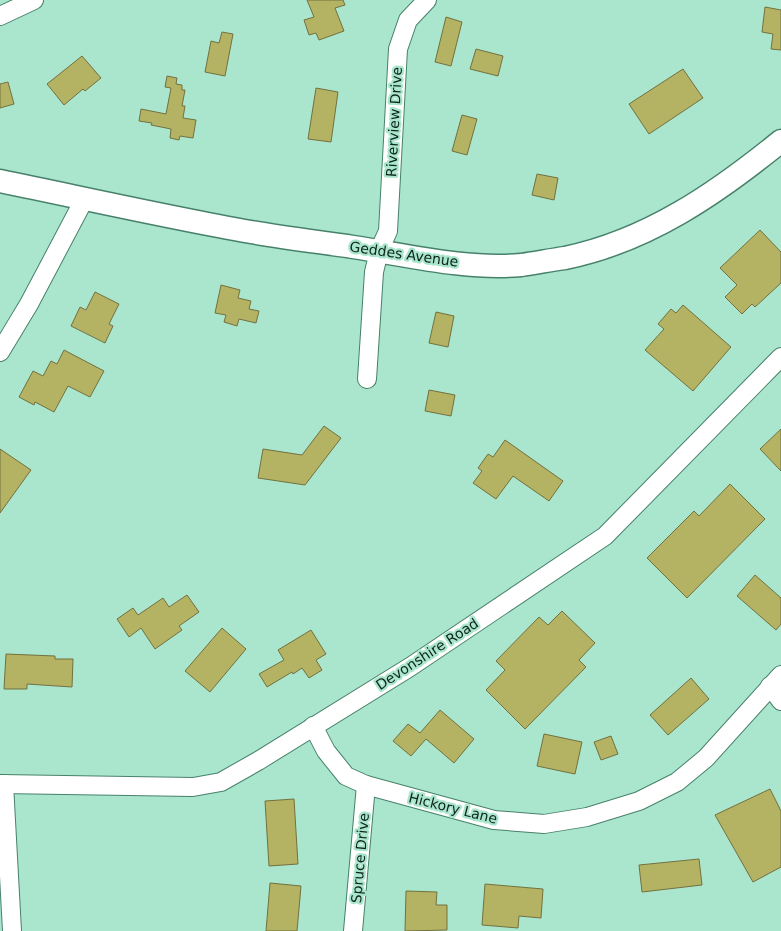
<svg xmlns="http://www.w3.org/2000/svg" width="781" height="931" font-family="'DejaVu Sans',sans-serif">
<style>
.building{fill:#b4b263;stroke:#72713f}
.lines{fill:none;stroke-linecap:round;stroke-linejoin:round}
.minor-casing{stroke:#47816b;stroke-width:20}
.major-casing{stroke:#47816b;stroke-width:25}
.minor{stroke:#fff;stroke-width:18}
.major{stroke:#fff;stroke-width:22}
.labels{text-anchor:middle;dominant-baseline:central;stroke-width:4.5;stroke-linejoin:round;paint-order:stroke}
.street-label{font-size:14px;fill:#0d251c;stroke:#aae6cd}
</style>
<rect width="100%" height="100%" fill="#aae6cd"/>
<!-- building -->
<g class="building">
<path d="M307,0H343L345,5L335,8L344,31L319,40L316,33L309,35L304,20L314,17Z"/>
<path d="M765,7L781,10V50L771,49L773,34L762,32Z"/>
<path d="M446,17L462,22L451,66L435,62Z"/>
<path d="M222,32L233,34L225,76L205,72L211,41L219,43Z"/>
<path d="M476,49L503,56L498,76L470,69Z"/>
<path d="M82,56L101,78L85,91L83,89L64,105L47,84Z"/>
<path d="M683,69L703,98L649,134L629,104Z"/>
<path d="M167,76L177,78L176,84L182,85V90H185L182,106H185L183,118L196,120L193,138L180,136L179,140L170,138L171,129L151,125L152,123L139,121L141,109L166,114L171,88L165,87Z"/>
<path d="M8,82L14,104L0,108V84Z"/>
<path d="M316,88L338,92L331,142L308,139Z"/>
<path d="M462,115L477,119L467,155L452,151Z"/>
<path d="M537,174L558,178L554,200L532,195Z"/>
<path d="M760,230L781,252V283L755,307L752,304L742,314L725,297L737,285L720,268Z"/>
<path d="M221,285L240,290L238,298L251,301L249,309L259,311L256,323L239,319L237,326L224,322L226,315L215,313Z"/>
<path d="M95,292L119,304L109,324L113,326L105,343L71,326L80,307L86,310Z"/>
<path d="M683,305L731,347L693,391L645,350L664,329L658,324L671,309L676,313Z"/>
<path d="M436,312L454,316L448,347L429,343Z"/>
<path d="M64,350L104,371L90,397L68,386L54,412L35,402L34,405L19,397L33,371L43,376L51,361L57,364Z"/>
<path d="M429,390L455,395L451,416L425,411Z"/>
<path d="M324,426L341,438L305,485L258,478L263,449L302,455Z"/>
<path d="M781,429V471L760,449Z"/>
<path d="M505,440L563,481L549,501L513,476L496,499L473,483L482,471L478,468L488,454L493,457Z"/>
<path d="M0,449L31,470L0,513Z"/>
<path d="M730,484L765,519L687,598L647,558L694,511L699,516Z"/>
<path d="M755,575L781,598V624L776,630L737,596Z"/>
<path d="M187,595L199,612L179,626L182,630L155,649L141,628L129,637L117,619L133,608L138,615L163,598L169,607Z"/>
<path d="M562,611L595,643L579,660L586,667L525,729L486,690L505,670L496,661L539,617L548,625Z"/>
<path d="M222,628L246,649L210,692L185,671Z"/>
<path d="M311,630L326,654L316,660L322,670L309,678L302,668L293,674L292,672L267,687L259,674L284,660L278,650Z"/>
<path d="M6,654L55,656V659H73L72,687L27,684V689H4Z"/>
<path d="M691,678L709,699L668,735L650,715Z"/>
<path d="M440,710L474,739L454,763L426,739L411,756L393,741L408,724L420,733Z"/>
<path d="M544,734L582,742L575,774L537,766Z"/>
<path d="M611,736L618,754L601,760L594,742Z"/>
<path d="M770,789L781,811V867L753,882L715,815Z"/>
<path d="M294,799L298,864L269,866L265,801Z"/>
<path d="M699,859L702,885L642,892L639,865Z"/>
<path d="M270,883L301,886L297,931H266Z"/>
<path d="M485,884L543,889L541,918L519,916L518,928L482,925Z"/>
<path d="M406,891L437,892L436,905H447V930L405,931Z"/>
</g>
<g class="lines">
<defs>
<g id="minor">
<path d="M0,16L34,0"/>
<path d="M0,352L29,304L85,198"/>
<path d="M367,379L374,272L379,251L388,231L398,49L408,20L427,0"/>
<path d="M770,686L781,701"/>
<path d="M313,726L326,751L346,776L366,785L494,820L544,824L587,817L639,801L677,782L706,758L781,675"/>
<path d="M0,784L193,787L221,782L258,761L410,667L605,536L781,357"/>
<path d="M4,784L12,931"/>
<path d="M353,931L366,785"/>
</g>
<path id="major" d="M0,181C83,198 167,217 251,232C284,238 319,242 353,247C406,255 467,270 521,265C535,263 551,260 565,258C648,241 717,193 781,141"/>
</defs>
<!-- minor casing -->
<use href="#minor" class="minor-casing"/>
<!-- major casing -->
<use href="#major" class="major-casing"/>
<!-- minor -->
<use href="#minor" class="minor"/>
<!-- major -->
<use href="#major" class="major"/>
</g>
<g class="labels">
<!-- street labels -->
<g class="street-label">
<text transform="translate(394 122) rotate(-87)">Riverview Drive</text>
<text transform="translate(404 254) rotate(8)">Geddes Avenue</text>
<text transform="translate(427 654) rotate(-33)">Devonshire Road</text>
<text transform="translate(453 808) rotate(14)">Hickory Lane</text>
<text transform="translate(360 858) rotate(-85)">Spruce Drive</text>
</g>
</g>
</svg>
